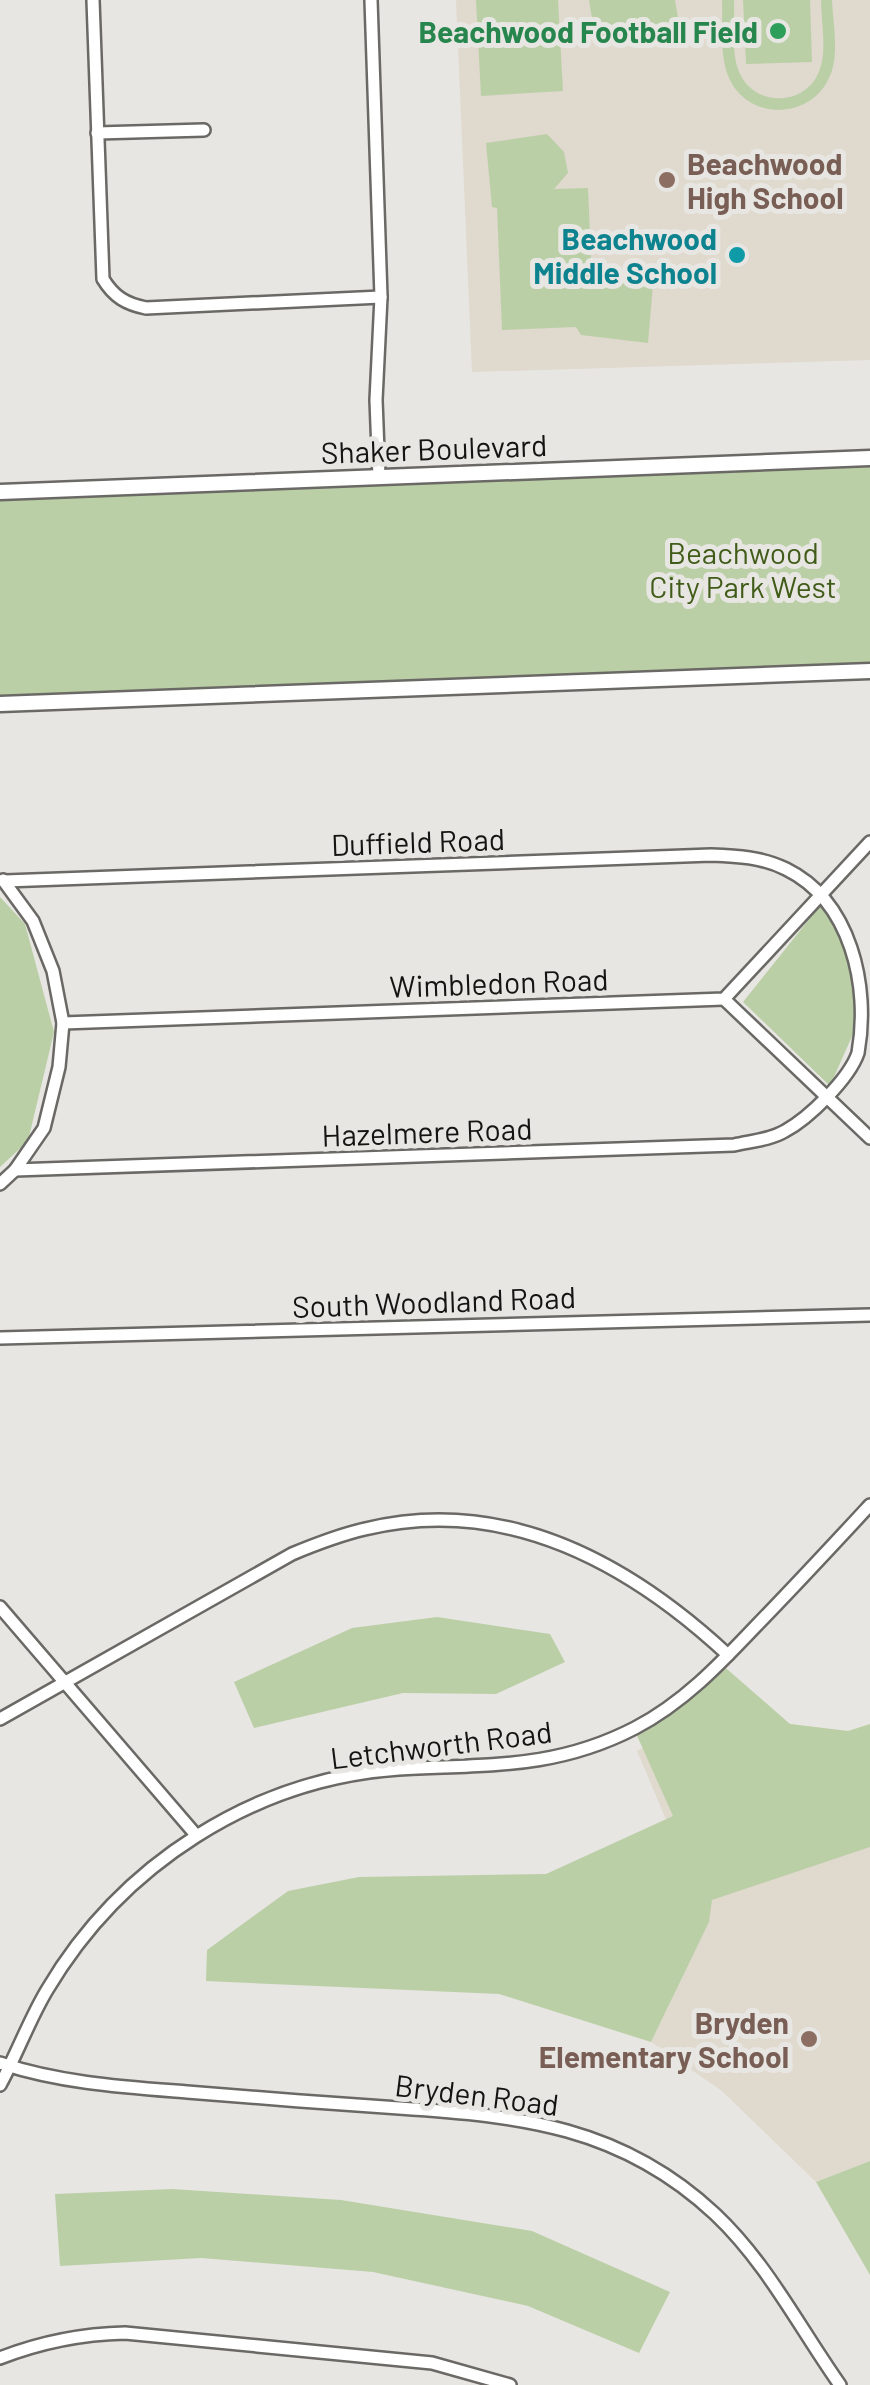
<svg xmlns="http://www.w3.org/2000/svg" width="870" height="2385" font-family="Barlow,sans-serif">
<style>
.built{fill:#dfd9ce}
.green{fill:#bbcfa7}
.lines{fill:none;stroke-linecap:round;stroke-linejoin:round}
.minor-casing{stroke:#6b6965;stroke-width:16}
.major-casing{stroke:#6b6965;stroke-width:19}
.minor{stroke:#fff;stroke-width:11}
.major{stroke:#fff;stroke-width:14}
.leisure-dot{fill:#2e9e5b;stroke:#e8e6e2;stroke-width:4}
.education-dot{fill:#8d6e63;stroke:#e8e6e2;stroke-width:4}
.culture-dot{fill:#0f9aa8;stroke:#e8e6e2;stroke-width:4}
.labels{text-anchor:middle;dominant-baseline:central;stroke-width:10;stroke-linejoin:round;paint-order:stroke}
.leisure-label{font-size:30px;font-weight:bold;fill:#27864d;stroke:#e8e6e2;text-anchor:end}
.education-label{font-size:30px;font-weight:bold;fill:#785e54;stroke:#e8e6e2;text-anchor:start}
.culture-label{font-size:30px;font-weight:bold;fill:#0d838f;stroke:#e8e6e2;text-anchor:end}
.street-label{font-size:30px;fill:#151412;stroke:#e8e6e2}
.park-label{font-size:30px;fill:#415c19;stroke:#e8e6e2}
</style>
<rect width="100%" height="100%" fill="#e8e6e2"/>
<!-- built -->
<g class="built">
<path d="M456,0H870V360L472,372Z"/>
<path d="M741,1688L790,1724L848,1731L870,1773V2161L816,2182L722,2091L651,2042L709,1921L637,1751Z"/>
</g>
<!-- green -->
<g class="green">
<path d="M476,0H558L563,91L481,96Z"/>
<path d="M589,0H675L680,30L595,36Z"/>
<path d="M722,0H734C735,22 731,49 738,69C751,108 807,108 820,69C827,49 821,21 821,0H832C833,24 840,56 829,78C810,120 748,121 729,78C719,56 723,24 722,0Z"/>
<path d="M743,0H810L812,62L746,64Z"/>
<path d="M547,134L564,152L568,173L554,189L588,188L592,279C611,267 632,267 654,273L648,343L581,335L576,327L502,330L497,208L492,207L486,143Z"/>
<path d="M870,458V671L0,704V492Z"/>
<path d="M0,897L25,924L54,1032L28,1141L0,1167Z"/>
<path d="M822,903L841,937L856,986L853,1034L830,1086L743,1002Z"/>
<path d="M437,1617L550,1634L565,1662L496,1694L403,1693L254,1728L234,1682L352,1628Z"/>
<path d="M720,1663L790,1724L848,1731L870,1724V1847L712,1900L709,1922L651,2042L499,1994L206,1981L207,1950L288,1891L359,1877L546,1874L673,1816L634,1729Z"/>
<path d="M870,2161V2275L816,2182Z"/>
<path d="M172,2189L341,2200L532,2231L670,2292L639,2353L528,2306L373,2272L201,2258L60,2266L55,2194Z"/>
</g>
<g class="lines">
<defs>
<g id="minor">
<path d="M93,0L103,279C114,297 126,304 146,308L381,297"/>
<path d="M371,0L381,297L376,400L379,477"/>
<path d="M97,133L204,130"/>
<path d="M5,881L711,855C737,856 762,857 786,869C851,901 870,986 858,1053C849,1079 809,1118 785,1131C770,1140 751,1141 734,1145L15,1170"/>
<path d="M724,999L870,1138"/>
<path d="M63,1023L724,999L870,842"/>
<path d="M0,1184L15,1170L44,1128L59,1067L63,1023L53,971L33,921L3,880"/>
<path d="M0,1338L870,1315"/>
<path d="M0,1607L196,1835"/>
<path d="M0,1719L292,1554C316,1544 339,1535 365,1529C505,1495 628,1562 728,1655"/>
<path d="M0,2063C60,2083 124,2087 187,2092C258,2098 328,2103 399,2108C520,2116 621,2126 715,2214C767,2263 799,2327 840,2385"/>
<path d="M0,2085C17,2054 29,2020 47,1990C121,1865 253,1779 399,1769C485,1764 554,1770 635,1728C683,1703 719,1665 756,1626C795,1586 832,1546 870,1505"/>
<path d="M0,2358C41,2342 81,2334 125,2333L432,2363L510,2385"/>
</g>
<g id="major">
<path d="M0,492L870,458"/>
<path d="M0,704L870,671"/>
</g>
</defs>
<!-- minor casing -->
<use href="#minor" class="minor-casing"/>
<!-- major casing -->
<use href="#major" class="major-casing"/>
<!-- minor -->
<use href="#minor" class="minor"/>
<!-- major -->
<use href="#major" class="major"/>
</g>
<!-- markers -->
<circle class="leisure-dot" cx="778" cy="31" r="10"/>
<g class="education-dot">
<circle cx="667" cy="180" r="10"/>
<circle cx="809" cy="2039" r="10"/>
</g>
<circle class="culture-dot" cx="737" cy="255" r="10"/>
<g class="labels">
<!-- leisure labels -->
<g class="leisure-label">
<text x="758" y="31">Beachwood Football Field</text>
</g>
<!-- education labels -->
<g class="education-label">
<text x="687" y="163">Beachwood<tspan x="687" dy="34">High School</tspan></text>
<text x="789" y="2022" text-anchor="end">Bryden<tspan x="789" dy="34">Elementary School</tspan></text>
</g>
<!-- culture labels -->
<g class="culture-label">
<text x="717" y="238">Beachwood<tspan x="717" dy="34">Middle School</tspan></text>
</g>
<!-- street labels -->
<g class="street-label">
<text transform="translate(434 448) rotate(-2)">Shaker Boulevard</text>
<text transform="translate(418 841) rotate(-2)">Duffield Road</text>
<text transform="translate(499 982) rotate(-2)">Wimbledon Road</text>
<text transform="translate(427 1131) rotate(-2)">Hazelmere Road</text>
<text transform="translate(434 1301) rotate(-2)">South Woodland Road</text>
<text transform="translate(441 1744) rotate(-7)">Letchworth Road</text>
<text transform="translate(477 2094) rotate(7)">Bryden Road</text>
</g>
<!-- park labels -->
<g class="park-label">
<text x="743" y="552">Beachwood<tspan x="743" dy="34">City Park West</tspan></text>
</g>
</g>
</svg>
